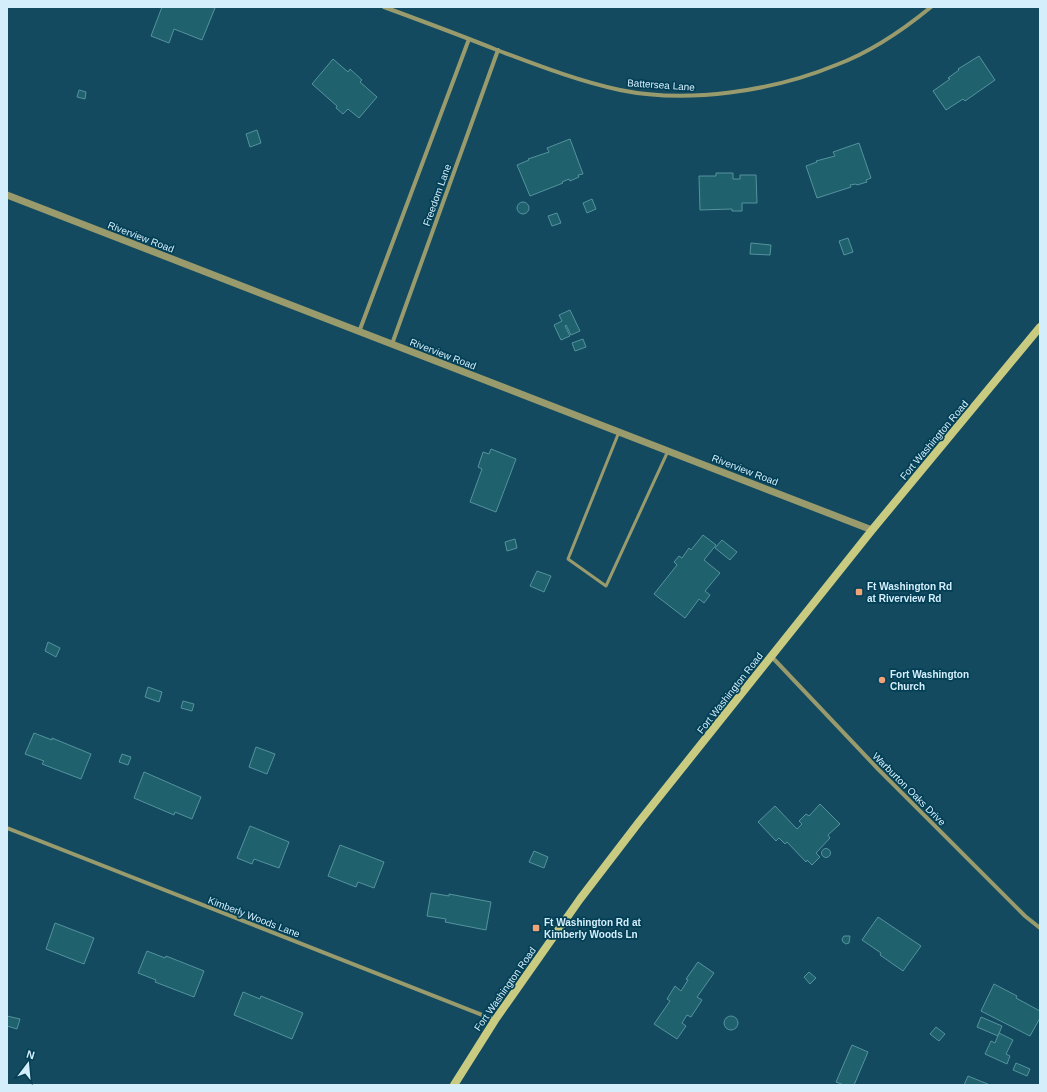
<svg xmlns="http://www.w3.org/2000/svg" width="1047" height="1092" font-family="Arial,sans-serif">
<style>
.building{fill:#1f616c;stroke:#54939e}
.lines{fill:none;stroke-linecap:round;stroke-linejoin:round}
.service{stroke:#999b6d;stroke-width:3}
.minor{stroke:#999b6d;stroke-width:4}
.tertiary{stroke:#999b6d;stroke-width:7}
.secondary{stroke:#c9cb81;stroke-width:8}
.poi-dot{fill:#efa378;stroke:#033f55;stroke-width:1.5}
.labels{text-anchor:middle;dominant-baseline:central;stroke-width:3.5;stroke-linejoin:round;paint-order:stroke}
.street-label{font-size:10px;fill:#d4eefc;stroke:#033f55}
.poi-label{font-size:10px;font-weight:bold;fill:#d4eefc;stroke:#033f55;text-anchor:start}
</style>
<rect width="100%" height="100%" fill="#134a60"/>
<!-- building -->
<g class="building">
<path d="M162,7H211L215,8L202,40L174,29L169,43L151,36Z"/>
<path d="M979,56L995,80L965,101L963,99L946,110L933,91L950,79L948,78L959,70L958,69Z"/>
<path d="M333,59L348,72L350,69L362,80L360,82L377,97L359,118L348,109L343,114L336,108L337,106L312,84Z"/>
<path d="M79,90L86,92L85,99L77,97Z"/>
<path d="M257,130L261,143L250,147L246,134Z"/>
<path d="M570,139L583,174L578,175L579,177L570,181L569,179L562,182L563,183L530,196L517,165L529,160L528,159L549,152L547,148Z"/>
<path d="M859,143L871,178L866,180L867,182L857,185L856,184L850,185L851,187L817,198L806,166L817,162L816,161L835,156L833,152Z"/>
<path d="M716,173H733V179H740V175H756L757,203H742V211H732V209L700,210L699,176H716Z"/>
<path d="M592,199L596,209L587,213L583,203Z"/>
<circle cx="523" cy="208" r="6"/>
<path d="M557,213L561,223L552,226L548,216Z"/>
<path d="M848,238L853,252L844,255L839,241Z"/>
<path d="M751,243L771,245L770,255L750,254Z"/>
<path d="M570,310L580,331L571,335L566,325L565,326L570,336L561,340L554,325L562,321L559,315Z"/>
<path d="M583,339L586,347L575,351L572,343Z"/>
<path d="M491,449L516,459L496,512L470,502L482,469L478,467L483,452L489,454Z"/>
<path d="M703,535L716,545L704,560L720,573L705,591L710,595L704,603L699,599L685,618L654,594L677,565L674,562L679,556L682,558L689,548L691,550Z"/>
<path d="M515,539L517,548L507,551L505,542Z"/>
<path d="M722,540L737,552L730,560L715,548Z"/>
<path d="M537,571L551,576L544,592L530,586Z"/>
<path d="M48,642L60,648L56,657L45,651Z"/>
<path d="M148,687L162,692L159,702L145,697Z"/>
<path d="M183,701L194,704L192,711L181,708Z"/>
<path d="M34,733L52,740V738L91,754L81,779L42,764L44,761L25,754Z"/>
<path d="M256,747L275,754L267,774L249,767Z"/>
<path d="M122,754L131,757L128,765L119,762Z"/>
<path d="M144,772L201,797L192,819L175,812L174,815L134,798Z"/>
<path d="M820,804L840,824L828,835L830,838L816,853L820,857L812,865L807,860L806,862L787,842L785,844L779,838L776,841L758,822L775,806L797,829L802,824L799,821L806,814L809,816Z"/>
<path d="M250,826L289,842L279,868L254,859L252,864L237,858Z"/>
<path d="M340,845L384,862L374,888L358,882L356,887L328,876Z"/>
<circle cx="826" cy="853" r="4.5"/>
<path d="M534,851L548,857L544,868L529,862Z"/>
<path d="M431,893L449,896V894L491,902L486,930L445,922L446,919L427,916Z"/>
<path d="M878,917L921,946L903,971L880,955L881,953L862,940Z"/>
<path d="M55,923L94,938L84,964L46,949Z"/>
<path d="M844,936H850L849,943L846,944L843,942L842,939Z"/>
<path d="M147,951L165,958L166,956L204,971L194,997L155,982L156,980L138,973Z"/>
<path d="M698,962L714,973L697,997L702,1000L691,1017L687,1015L682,1023L686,1026L677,1039L654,1024L670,1001L667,999L675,986L681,991L688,980L686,979Z"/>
<path d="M809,972L816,978L810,984L804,977Z"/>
<path d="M994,984L1017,996L1016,998L1040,1011V1018L1030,1036L981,1011Z"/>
<path d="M243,992L260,999L261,996L303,1013L292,1039L234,1015Z"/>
<path d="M7,1016L20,1019L17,1029L7,1026Z"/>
<circle cx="731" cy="1023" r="7"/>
<path d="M981,1017L1002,1026L998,1036L977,1027Z"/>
<path d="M936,1027L945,1034L939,1041L930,1034Z"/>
<path d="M999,1033L1013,1040L1006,1054L1010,1056L1007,1064L985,1054L991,1041L995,1043Z"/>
<path d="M852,1045L868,1052L854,1085H844L836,1082Z"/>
<path d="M1016,1063L1030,1069L1027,1076L1013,1070Z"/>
<path d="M968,1076L990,1085H964Z"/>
</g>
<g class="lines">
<!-- service -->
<path class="service" d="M619,432L568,559L606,586L668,451"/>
<!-- minor -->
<g class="minor">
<path d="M384,7C422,21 460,35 497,50C537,65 578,81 620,90C688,104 773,91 836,65C871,52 903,30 931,7"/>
<path d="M359,332L469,39"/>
<path d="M392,344L498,50"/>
<path d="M771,656L878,769L1025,916L1040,928"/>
<path d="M7,828L495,1020"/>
</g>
<!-- tertiary -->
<path class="tertiary" d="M7,195L872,530"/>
<!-- secondary -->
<path class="secondary" d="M454,1085L495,1020L580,899L639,822L872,530L1040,327"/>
</g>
<!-- markers -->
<g class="poi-dot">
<rect x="855" y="588" width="8" height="8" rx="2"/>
<circle cx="882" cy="680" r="4"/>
<rect x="532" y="924" width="8" height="8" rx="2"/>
</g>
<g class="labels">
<!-- street labels -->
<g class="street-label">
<text transform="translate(661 85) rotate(4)">Battersea Lane</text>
<text transform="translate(437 195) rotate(-70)">Freedom Lane</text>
<text transform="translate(141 237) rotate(21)">Riverview Road</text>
<text transform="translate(443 354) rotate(21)">Riverview Road</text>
<text transform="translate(934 440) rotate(-50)">Fort Washington Road</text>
<text transform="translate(745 470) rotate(21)">Riverview Road</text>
<text transform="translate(730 693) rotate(-52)">Fort Washington Road</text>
<text transform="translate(909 789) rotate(45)">Warburton Oaks Drive</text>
<text transform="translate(254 917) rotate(21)">Kimberly Woods Lane</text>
<text transform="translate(505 989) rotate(-55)">Fort Washington Road</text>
</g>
<!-- poi labels -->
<g class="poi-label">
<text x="867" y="586">Ft Washington Rd<tspan x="867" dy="12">at Riverview Rd</tspan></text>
<text x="890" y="674">Fort Washington<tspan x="890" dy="12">Church</tspan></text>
<text x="544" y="922">Ft Washington Rd at<tspan x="544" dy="12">Kimberly Woods Ln</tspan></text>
</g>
</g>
<!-- border -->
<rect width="1047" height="1092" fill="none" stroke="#d4eefc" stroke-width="16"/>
<!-- north arrow -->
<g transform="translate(28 1064) rotate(16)" stroke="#033f55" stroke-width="3" paint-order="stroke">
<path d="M0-3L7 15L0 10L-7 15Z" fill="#d4eefc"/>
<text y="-6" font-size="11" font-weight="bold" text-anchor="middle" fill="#d4eefc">N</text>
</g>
</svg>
